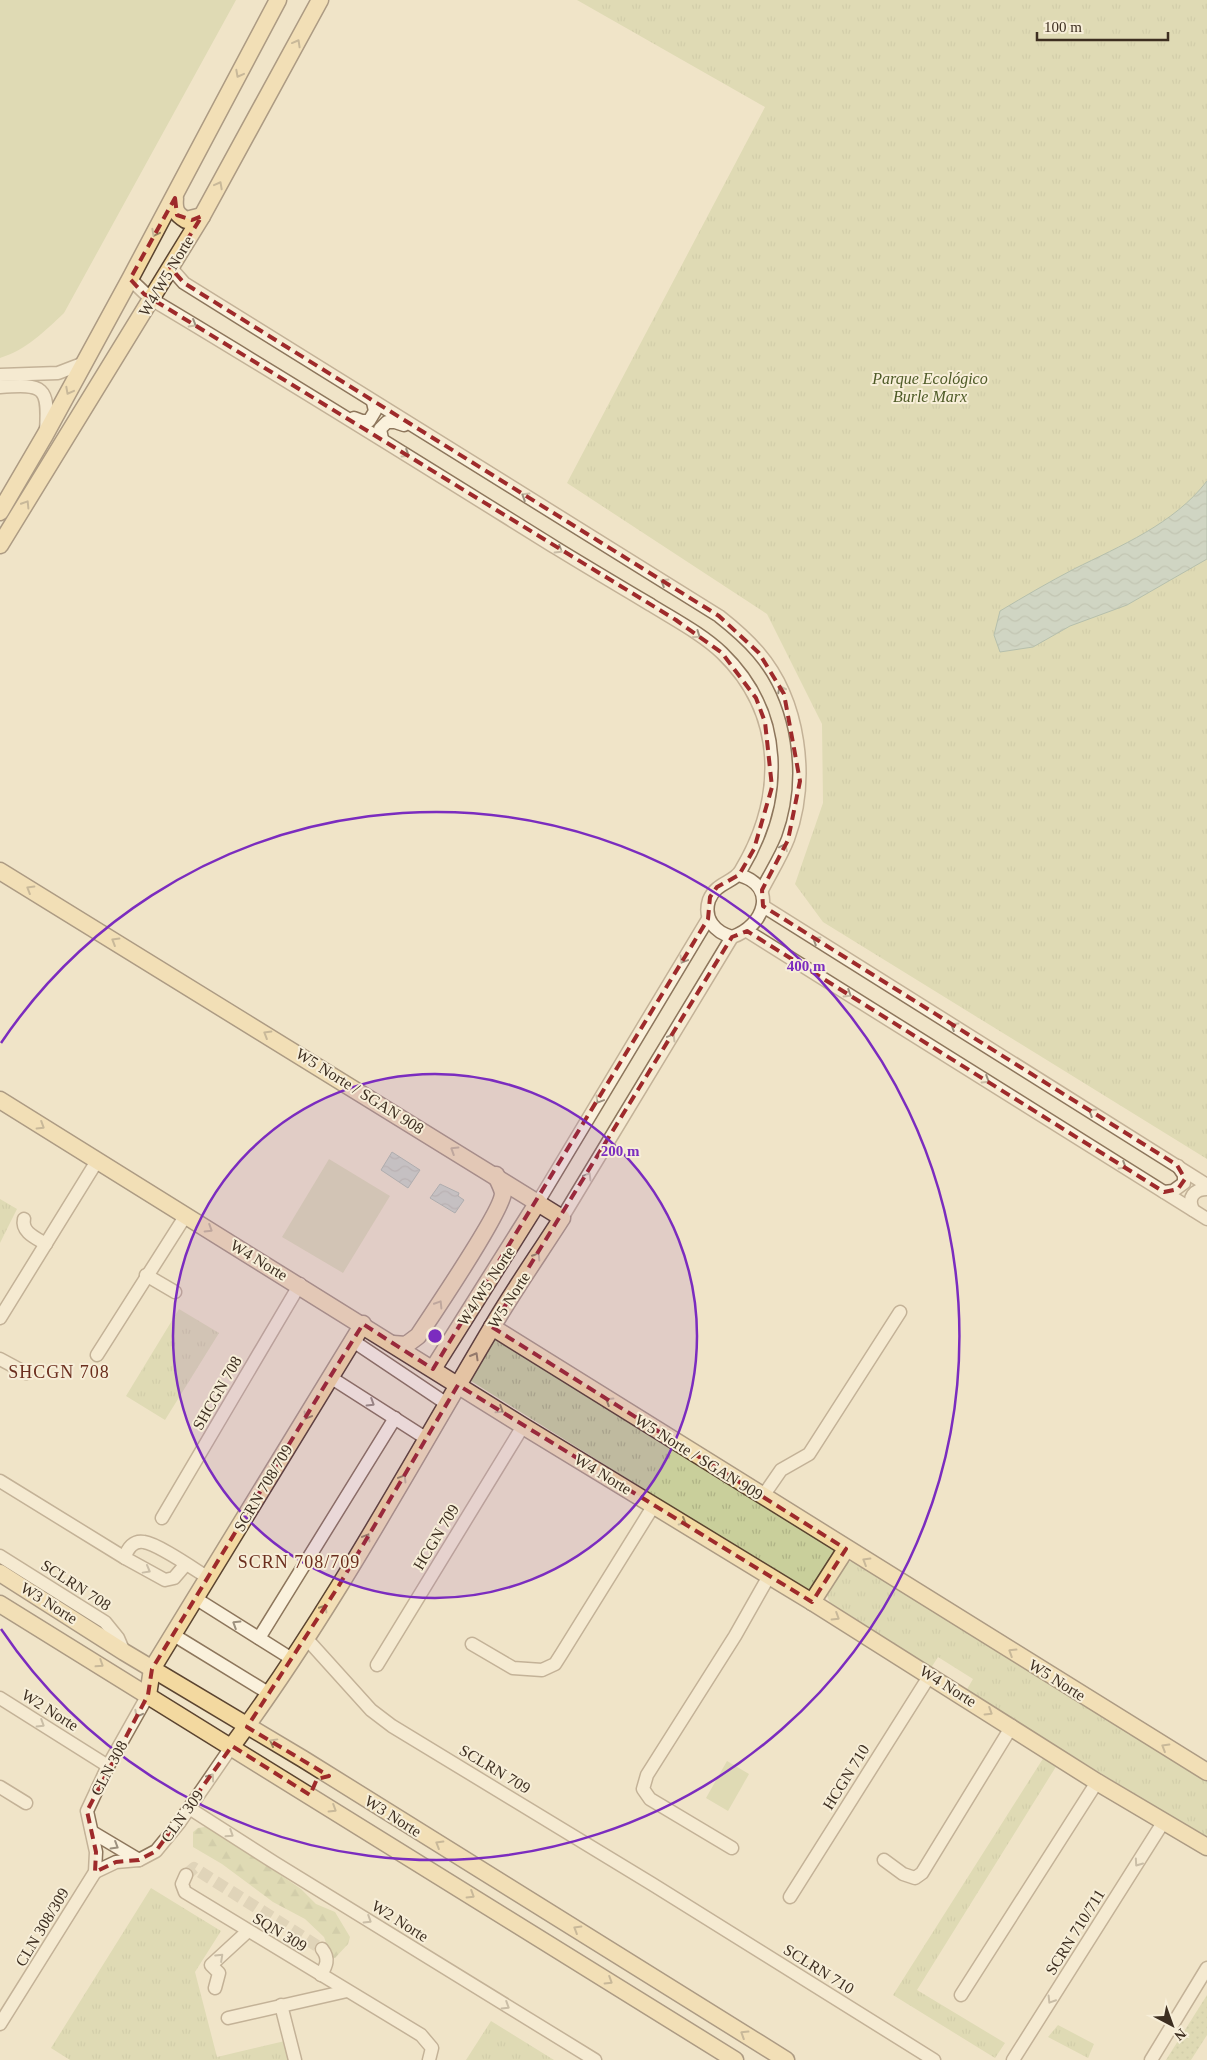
<svg xmlns="http://www.w3.org/2000/svg" width="1207" height="2060" font-family="'Times New Roman',serif">
<style>
.grass{fill:url(#grass-tufts)}
.forest{fill:url(#forest-firs)}
.garden{fill:url(#garden-dots)}
.pitch{fill:#c9cf9b}
.water{fill:url(#water-waves);stroke:#6f938a}
.lines{fill:none;stroke-linecap:round;stroke-linejoin:round}
.minor-tunnel{stroke:#ccc0a6;stroke-width:12;stroke-dasharray:12 6;stroke-linecap:butt}
.minor-casing{stroke:#8d765c;stroke-width:15}
.major-casing{stroke:#5b4430;stroke-width:19}
.minor{stroke:#faf1dc;stroke-width:12}
.major{stroke:#f3d9a0;stroke-width:16}
.oneway{stroke:#988460}
.oneway2{stroke:#9c907e}
.marked{fill:none;stroke:#9e2a2b;stroke-width:4;stroke-dasharray:10 6;stroke-linejoin:round}
.ring{fill:none;stroke:#7b2cbf;stroke-width:2.5}
.labels{text-anchor:middle;dominant-baseline:central;stroke-width:4;stroke-linejoin:round;paint-order:stroke}
.street-label{font-size:16px;fill:#3d2e20;stroke:#f7eed8}
.park-label{font-size:16px;font-style:italic;fill:#4d5a26;stroke:#f7eed8}
.neighbourhood-label{font-size:18px;letter-spacing:1px;fill:#6b2e1e;stroke:#f7eed8}
.centre{fill:#7b2cbf;stroke:#f7eed8;stroke-width:2.5}
.ring-label{font-size:15px;text-anchor:middle;font-weight:bold;fill:#7b2cbf;stroke:#f7eed8;stroke-width:4;stroke-linejoin:round;paint-order:stroke}
</style>
<defs>
<pattern id="grass-tufts" width="24" height="20" patternUnits="userSpaceOnUse" patternTransform="scale(1.25)"><rect width="24" height="20" fill="#c9cf9b"/><path d="M3 7l-1-3M5 7V3M7 7l1-3M15 17l-1-3M17 17v-4M19 17l1-3" fill="none" stroke="#aeb285"/></pattern>
<pattern id="forest-firs" width="22" height="20" patternUnits="userSpaceOnUse" patternTransform="scale(1.25)"><rect width="22" height="20" fill="#c9cf9b"/><path d="M5 1l3.5 6h-7zM16 11l3.5 6h-7z" fill="#aeb285"/></pattern>
<pattern id="garden-dots" width="8" height="8" patternUnits="userSpaceOnUse" patternTransform="scale(1.25)"><rect width="8" height="8" fill="#c9cf9b"/><path d="M2 2h.1M6 6h.1" fill="none" stroke="#aeb285" stroke-width="1.8" stroke-linecap="round"/></pattern>
<pattern id="water-waves" width="16" height="10" patternUnits="userSpaceOnUse" patternTransform="scale(1.25)"><rect width="16" height="10" fill="#a9c4bc"/><path d="M0 5q4-4 8 0t8 0" fill="none" stroke="#8ba098"/></pattern>
</defs>
<rect width="100%" height="100%" fill="#f0e4c8"/>
<!-- grass -->
<g class="grass">
<path d="M577,0H1207V1159L823,922L795,884L823,803L822,724L767,614L567,483L765,107Z"/>
<path d="M0,1199L17,1209L0,1243Z"/>
<path d="M179,1309L219,1333L165,1420L126,1396Z"/>
<path d="M495,1337L837,1551L816,1590L807,1591L471,1381Z"/>
<path d="M852,1561L1207,1780V1838L966,1691L973,1679L938,1657L931,1668L831,1605L827,1596L847,1563Z"/>
<path d="M1044,1757L1057,1765L917,1990L1005,2043L995,2058L893,1995Z"/>
<path d="M151,1888L221,1931L195,1972L217,2057L289,2040L295,2060H70L51,2048Z"/>
<path d="M491,2021L554,2060H466Z"/>
<path d="M1058,2025L1094,2044L1088,2058L1048,2037Z"/>
</g>
<!-- forest -->
<path class="forest" d="M205,1827L215,1830L301,1889L316,1904L335,1912L350,1937L348,1944L335,1958L331,1957L324,1937L305,1919L273,1902L222,1864L193,1847V1832L198,1828Z"/>
<!-- garden -->
<path class="garden" d="M1207,1995V2035L1191,2060H1166Z"/>
<!-- pitch -->
<g class="pitch">
<path d="M0,0H236L64,313C45,331 26,350 0,358Z"/>
<path d="M329,1159L390,1196L343,1273L282,1237Z"/>
<path d="M727,1761L749,1774L728,1811L706,1798Z"/>
</g>
<!-- water -->
<g class="water">
<path d="M1207,481V559L1127,605L1070,626L1033,647L1000,652L994,635L1000,611C1025,596 1049,582 1074,569C1120,546 1174,524 1207,481Z"/>
<path d="M392,1152L420,1170L408,1188L381,1170Z"/>
<path d="M440,1184L459,1193L458,1196L464,1200L455,1213L430,1198Z"/>
</g>
<g class="lines">
<!-- minor-tunnel -->
<path class="minor-tunnel" d="M186,1875L194,1868L322,1949"/>
<defs>
<g id="minor">
<path d="M170,267L184,283L719,616C733,627 746,638 758,652C800,701 810,779 788,839C781,857 770,874 762,890"/>
<path d="M130,279L151,299C287,380 421,464 556,548C587,567 619,586 651,605C675,620 702,634 722,653C785,714 784,798 741,870C734,883 716,882 709,900C703,919 715,932 732,937C765,926 778,886 739,875"/>
<path d="M0,375L58,373L84,363"/>
<path d="M0,387C44,384 49,386 46,431"/>
<path d="M354,418L362,421H369L375,411L373,402"/>
<path d="M382,439L380,429L387,422H395L404,425"/>
<path d="M763,906L1207,1185"/>
<path d="M747,931L1207,1219"/>
<path d="M1164,1192L1173,1191L1184,1183V1175L1178,1166"/>
<path d="M538,1202L708,919"/>
<path d="M1193,1210C1187,1198 1194,1189 1207,1189"/>
<path d="M562,1218L732,937"/>
<path d="M24,1219C21,1232 36,1238 46,1244"/>
<path d="M146,1275L175,1292"/>
<path d="M0,1318L97,1161"/>
<path d="M353,1341L447,1404"/>
<path d="M97,1355L186,1215"/>
<path d="M0,1359L26,1373"/>
<path d="M330,1377L427,1439"/>
<path d="M0,1481L125,1558"/>
<path d="M763,1496L781,1470L809,1454L900,1312"/>
<path d="M162,1518L300,1284"/>
<path d="M0,1556L105,1622L118,1638L124,1652"/>
<path d="M186,1564L174,1578L165,1580L125,1558C127,1548 134,1540 144,1542C158,1544 194,1569 207,1577"/>
<path d="M195,1598L292,1659"/>
<path d="M172,1634L270,1694"/>
<path d="M259,1638L395,1418"/>
<path d="M306,1638L371,1710L392,1726L652,1884L934,2060"/>
<path d="M472,1644L513,1668L542,1670L555,1664L562,1653L654,1505"/>
<path d="M377,1665L523,1426"/>
<path d="M0,1698L108,1766"/>
<path d="M0,1787L26,1803"/>
<path d="M189,1808L275,1863L595,2060"/>
<path d="M92,1832L139,1860"/>
<path d="M732,1848L650,1799L643,1789L647,1775L735,1636L769,1576"/>
<path d="M884,1860L903,1874L915,1878L922,1873L1012,1726"/>
<path d="M95,1872L116,1862L139,1860L156,1851L179,1823L232,1746"/>
<path d="M186,1875L182,1884L185,1892L421,2035L432,2048L429,2060"/>
<path d="M790,1897L930,1675"/>
<path d="M321,1975C326,1966 330,1959 322,1949"/>
<path d="M215,1988L219,1973L211,1965L248,1931"/>
<path d="M961,1995L1097,1782"/>
<path d="M281,2005L295,2060"/>
<path d="M228,2018L347,1991"/>
<path d="M0,2024L95,1872L96,1852L87,1811L108,1766L148,1695"/>
<path d="M1013,2060L1164,1821"/>
<path d="M1151,2060L1207,1968"/>
</g>
<g id="major">
<path d="M175,198C174,210 176,214 186,220L202,216"/>
<path d="M0,512L45,435L130,279L278,0"/>
<path d="M0,545L202,216L320,0"/>
<path d="M0,871L562,1218C539,1254 513,1291 491,1329C408,1469 329,1615 232,1746"/>
<path d="M0,1100L523,1426L812,1602L1097,1782L1207,1847"/>
<path d="M492,1327L1207,1772"/>
<path d="M393,1344L406,1345L418,1336C432,1315 503,1210 503,1193C502,1187 498,1181 496,1175"/>
<path d="M433,1369L538,1202"/>
<path d="M0,1573L124,1652L303,1759L786,2060"/>
<path d="M812,1602L846,1549"/>
<path d="M0,1604L735,2060"/>
<path d="M148,1695L152,1669L363,1324"/>
</g>
</defs>
<!-- minor casing -->
<use href="#minor" class="minor-casing"/>
<!-- major casing -->
<use href="#major" class="major-casing"/>
<!-- minor -->
<use href="#minor" class="minor"/>
<!-- major -->
<use href="#major" class="major"/>
</g>
<!-- one-way arrows -->
<defs><path id="oneway-chevron" d="M-2-3.5L2.5 0L-2 3.5" fill="none" stroke-width="1.6" stroke-linecap="round" stroke-linejoin="round" transform="scale(1.25)"/></defs>
<g class="oneway">
<use href="#oneway-chevron" transform="translate(297 43) rotate(-61)"/>
<use href="#oneway-chevron" transform="translate(239 74) rotate(118)"/>
<use href="#oneway-chevron" transform="translate(219 185) rotate(-62)"/>
<use href="#oneway-chevron" transform="translate(155 233) rotate(118)"/>
<use href="#oneway-chevron" transform="translate(69 391) rotate(118)"/>
<use href="#oneway-chevron" transform="translate(26 504) rotate(-58)"/>
<use href="#oneway-chevron" transform="translate(30 889) rotate(-149)"/>
<use href="#oneway-chevron" transform="translate(115 941) rotate(-149)"/>
<use href="#oneway-chevron" transform="translate(267 1034) rotate(-149)"/>
<use href="#oneway-chevron" transform="translate(41 1126) rotate(32)"/>
<use href="#oneway-chevron" transform="translate(454 1150) rotate(-148)"/>
<use href="#oneway-chevron" transform="translate(209 1229) rotate(32)"/>
<use href="#oneway-chevron" transform="translate(537 1256) rotate(-57)"/>
<use href="#oneway-chevron" transform="translate(439 1304) rotate(-58)"/>
<use href="#oneway-chevron" transform="translate(475 1356) rotate(-60)"/>
<use href="#oneway-chevron" transform="translate(609 1401) rotate(-148)"/>
<use href="#oneway-chevron" transform="translate(500 1410) rotate(33)"/>
<use href="#oneway-chevron" transform="translate(307 1416) rotate(121)"/>
<use href="#oneway-chevron" transform="translate(403 1478) rotate(-59)"/>
<use href="#oneway-chevron" transform="translate(683 1522) rotate(30)"/>
<use href="#oneway-chevron" transform="translate(367 1537) rotate(-59)"/>
<use href="#oneway-chevron" transform="translate(866 1561) rotate(-149)"/>
<use href="#oneway-chevron" transform="translate(324 1608) rotate(-58)"/>
<use href="#oneway-chevron" transform="translate(836 1617) rotate(32)"/>
<use href="#oneway-chevron" transform="translate(1012 1652) rotate(-148)"/>
<use href="#oneway-chevron" transform="translate(100 1664) rotate(33)"/>
<use href="#oneway-chevron" transform="translate(989 1712) rotate(32)"/>
<use href="#oneway-chevron" transform="translate(273 1742) rotate(-151)"/>
<use href="#oneway-chevron" transform="translate(1165 1747) rotate(-149)"/>
<use href="#oneway-chevron" transform="translate(333 1809) rotate(32)"/>
<use href="#oneway-chevron" transform="translate(439 1844) rotate(-149)"/>
<use href="#oneway-chevron" transform="translate(471 1895) rotate(32)"/>
<use href="#oneway-chevron" transform="translate(577 1929) rotate(-149)"/>
<use href="#oneway-chevron" transform="translate(609 1981) rotate(32)"/>
<use href="#oneway-chevron" transform="translate(744 2034) rotate(-148)"/>
</g>
<g class="oneway2">
<use href="#oneway-chevron" transform="translate(193 324) rotate(31)"/>
<use href="#oneway-chevron" transform="translate(406 454) rotate(32)"/>
<use href="#oneway-chevron" transform="translate(525 496) rotate(-148)"/>
<use href="#oneway-chevron" transform="translate(559 550) rotate(32)"/>
<use href="#oneway-chevron" transform="translate(664 582) rotate(-148)"/>
<use href="#oneway-chevron" transform="translate(697 635) rotate(35)"/>
<use href="#oneway-chevron" transform="translate(781 689) rotate(-117)"/>
<use href="#oneway-chevron" transform="translate(784 847) rotate(-64)"/>
<use href="#oneway-chevron" transform="translate(816 940) rotate(-148)"/>
<use href="#oneway-chevron" transform="translate(683 960) rotate(121)"/>
<use href="#oneway-chevron" transform="translate(848 994) rotate(32)"/>
<use href="#oneway-chevron" transform="translate(954 1026) rotate(-148)"/>
<use href="#oneway-chevron" transform="translate(672 1037) rotate(-59)"/>
<use href="#oneway-chevron" transform="translate(986 1080) rotate(32)"/>
<use href="#oneway-chevron" transform="translate(599 1100) rotate(121)"/>
<use href="#oneway-chevron" transform="translate(1092 1112) rotate(-148)"/>
<use href="#oneway-chevron" transform="translate(1123 1166) rotate(32)"/>
<use href="#oneway-chevron" transform="translate(588 1176) rotate(-59)"/>
<use href="#oneway-chevron" transform="translate(371 1403) rotate(32)"/>
<use href="#oneway-chevron" transform="translate(147 1570) rotate(29)"/>
<use href="#oneway-chevron" transform="translate(236 1624) rotate(-148)"/>
<use href="#oneway-chevron" transform="translate(138 1714) rotate(118)"/>
<use href="#oneway-chevron" transform="translate(41 1724) rotate(32)"/>
<use href="#oneway-chevron" transform="translate(211 1777) rotate(-55)"/>
<use href="#oneway-chevron" transform="translate(230 1834) rotate(33)"/>
<use href="#oneway-chevron" transform="translate(115 1846) rotate(31)"/>
<use href="#oneway-chevron" transform="translate(1138 1863) rotate(125)"/>
<use href="#oneway-chevron" transform="translate(368 1920) rotate(32)"/>
<use href="#oneway-chevron" transform="translate(220 1957) rotate(-43)"/>
<use href="#oneway-chevron" transform="translate(1051 2000) rotate(122)"/>
<use href="#oneway-chevron" transform="translate(506 2006) rotate(32)"/>
</g>
<!-- marked area -->
<path d="M0 0H1207V2060H0ZM175,198L177,215L192,220L202,216L170,267L184,283L719,616L759,653L784,694L800,781L788,840L762,890L763,906L1177,1165L1185,1179L1178,1189L1164,1192L747,931L732,937L492,1327L846,1549L812,1602L458,1385L338,1587L247,1727L329,1776L317,1779L310,1795L232,1746L156,1851L139,1860L116,1862L95,1872L96,1852L87,1811L148,1695L152,1669L330,1377L363,1324L433,1369L708,919L710,897L717,887L739,875L754,849L772,787L765,722L756,698L722,653L676,620L144,294L130,279Z" fill="#f0e4c8" fill-opacity=".55" fill-rule="evenodd"/>
<path class="marked" d="M175,198L177,215L192,220L202,216L170,267L184,283L719,616L759,653L784,694L800,781L788,840L762,890L763,906L1177,1165L1185,1179L1178,1189L1164,1192L747,931L732,937L492,1327L846,1549L812,1602L458,1385L338,1587L247,1727L329,1776L317,1779L310,1795L232,1746L156,1851L139,1860L116,1862L95,1872L96,1852L87,1811L148,1695L152,1669L330,1377L363,1324L433,1369L708,919L710,897L717,887L739,875L754,849L772,787L765,722L756,698L722,653L676,620L144,294L130,279Z"/>
<!-- distance rings -->
<circle cx="435" cy="1336" r="262" fill="#7b2cbf" fill-opacity=".12"/>
<g class="ring">
<circle cx="435" cy="1336" r="262"/>
<path d="M1 1043A524 524 0 1 1 1 1629"/>
</g>
<g class="labels">
<!-- street labels -->
<g class="street-label">
<text transform="translate(166 276) rotate(-59)">W4/W5 Norte</text>
<text transform="translate(360 1091) rotate(32)">W5 Norte / SGAN 908</text>
<text transform="translate(259 1260) rotate(31)">W4 Norte</text>
<text transform="translate(486 1286) rotate(-57)">W4/W5 Norte</text>
<text transform="translate(509 1300) rotate(-57)">W5 Norte</text>
<text transform="translate(217 1393) rotate(-60)">SHCGN 708</text>
<text transform="translate(699 1457) rotate(32)">W5 Norte / SGAN 909</text>
<text transform="translate(603 1474) rotate(31)">W4 Norte</text>
<text transform="translate(263 1488) rotate(-59)">SCRN 708/709</text>
<text transform="translate(436 1537) rotate(-59)">HCGN 709</text>
<text transform="translate(76 1585) rotate(33)">SCLRN 708</text>
<text transform="translate(49 1603) rotate(32)">W3 Norte</text>
<text transform="translate(1057 1680) rotate(32)">W5 Norte</text>
<text transform="translate(948 1686) rotate(32)">W4 Norte</text>
<text transform="translate(50 1710) rotate(32)">W2 Norte</text>
<text transform="translate(109 1768) rotate(-62)">CLN 308</text>
<text transform="translate(495 1769) rotate(31)">SCLRN 709</text>
<text transform="translate(846 1777) rotate(-58)">HCGN 710</text>
<text transform="translate(182 1816) rotate(-54)">CLN 309</text>
<text transform="translate(393 1816) rotate(32)">W3 Norte</text>
<text transform="translate(400 1921) rotate(32)">W2 Norte</text>
<text transform="translate(42 1927) rotate(-59)">CLN 308/309</text>
<text transform="translate(280 1932) rotate(31)">SQN 309</text>
<text transform="translate(1075 1932) rotate(-58)">SCRN 710/711</text>
<text transform="translate(819 1969) rotate(32)">SCLRN 710</text>
</g>
<!-- park labels -->
<g class="park-label">
<text x="930" y="378">Parque Ecológico<tspan x="930" dy="18">Burle Marx</tspan></text>
</g>
<!-- neighbourhood labels -->
<g class="neighbourhood-label">
<text x="59" y="1372">SHCGN 708</text>
<text x="299" y="1562">SCRN 708/709</text>
</g>
</g>
<circle cx="435" cy="1336" r="8" class="centre"/>
<g class="ring-label">
<text x="806" y="971">400 m</text>
<text x="620" y="1156">200 m</text>
</g>
<!-- north arrow -->
<g transform="translate(1172 2025) rotate(139)" stroke="#f7eed8" stroke-width="4" paint-order="stroke">
<path d="M0-4L9 19L0 12L-9 19Z" fill="#3d2e20"/>
<text y="-8" font-size="14" font-weight="bold" text-anchor="middle" fill="#3d2e20">N</text>
</g>
<!-- scale -->
<path d="M1037 32v8h131v-8" fill="none" stroke="#3d2e20" stroke-width="2.5"/>
<text x="1044" y="32" font-size="15" fill="#3d2e20" stroke="#f7eed8" stroke-width="4" paint-order="stroke">100 m</text>
</svg>
